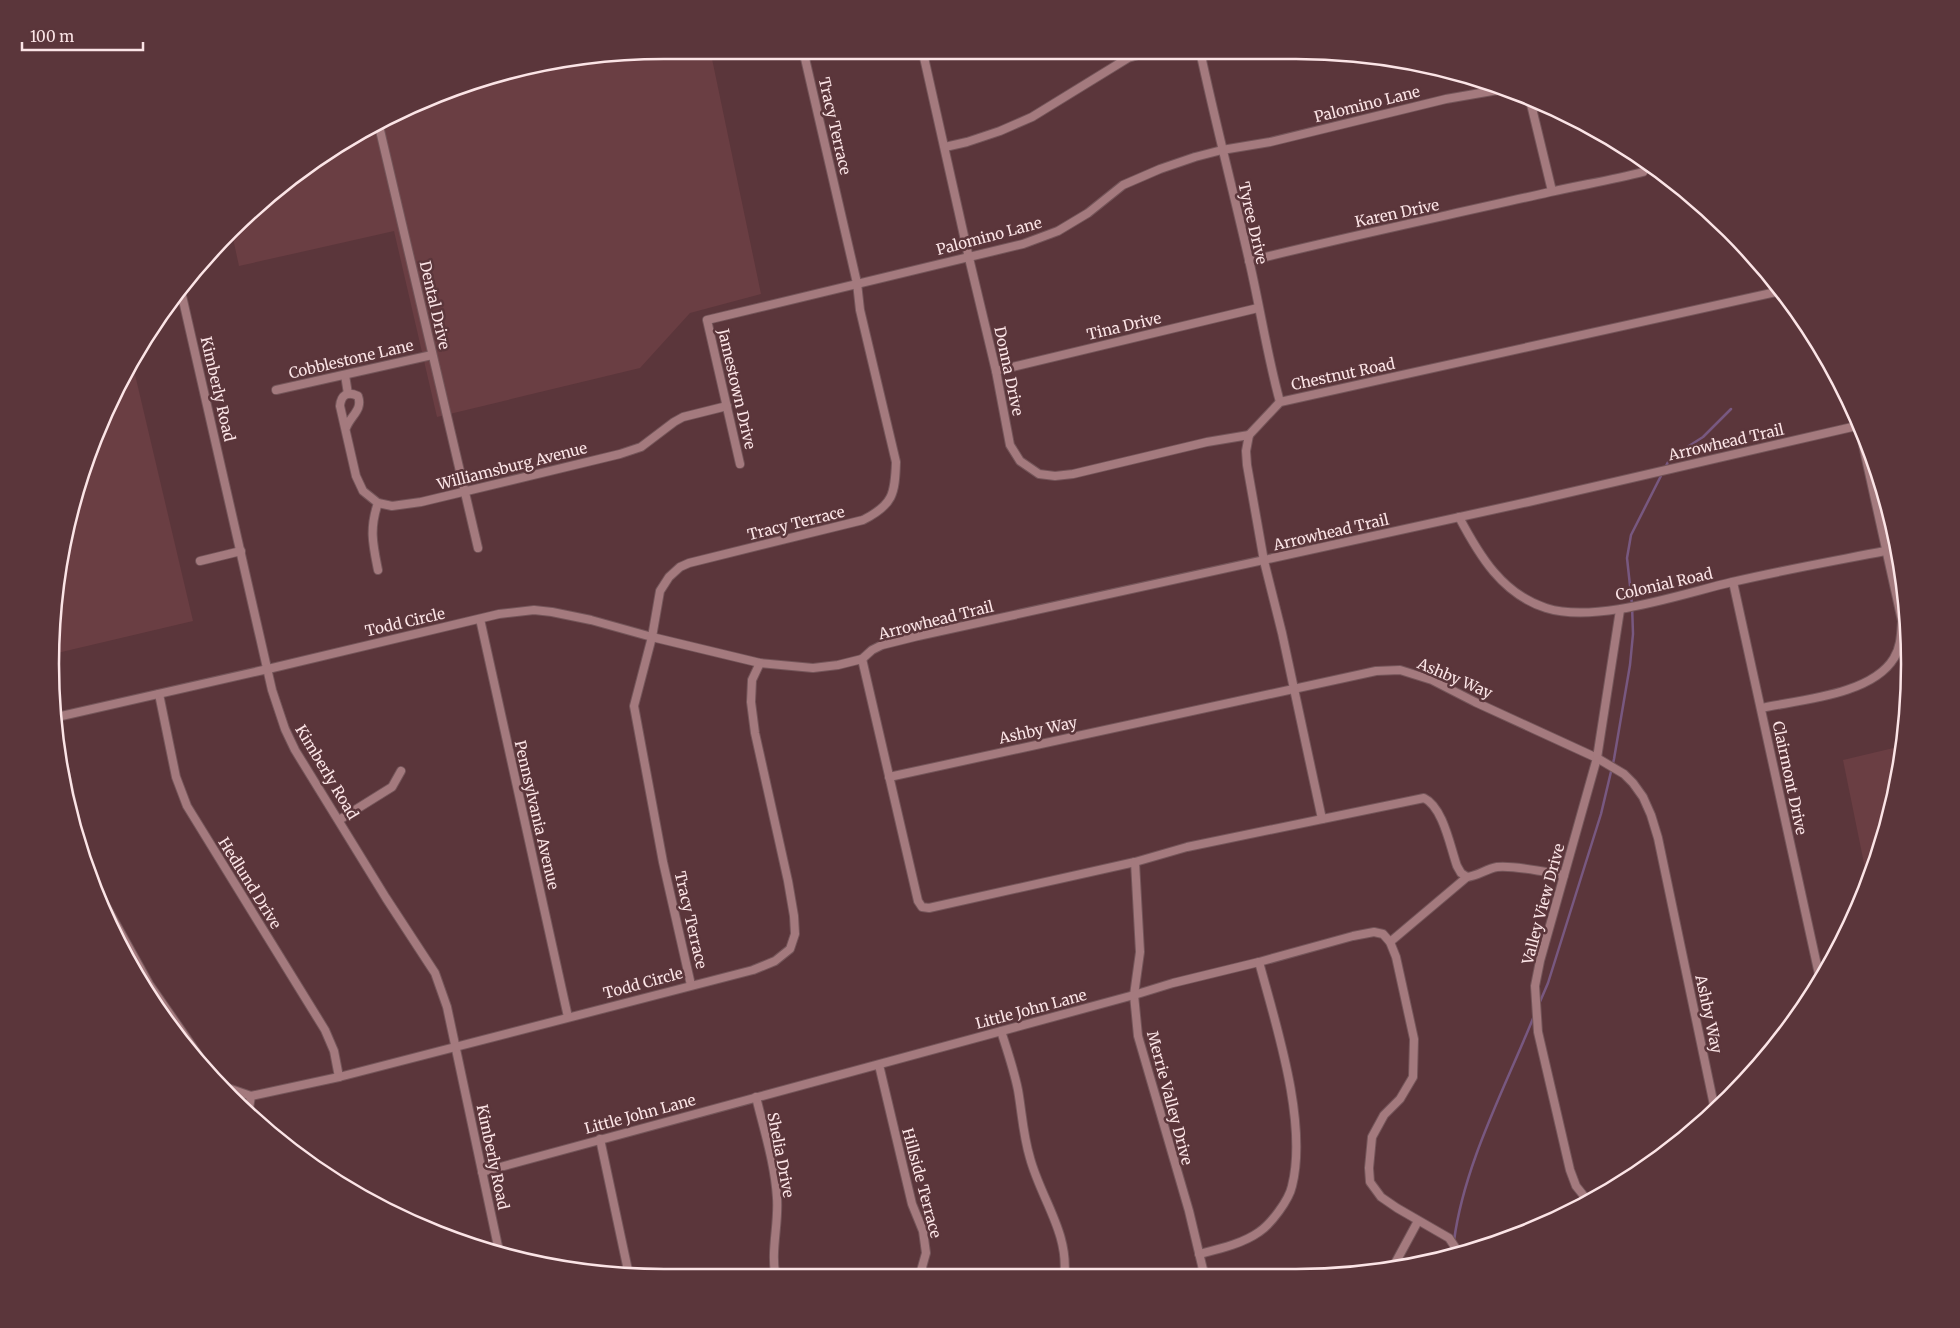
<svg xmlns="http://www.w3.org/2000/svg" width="1960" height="1328" font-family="Merriweather,serif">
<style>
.built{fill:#6a3e43}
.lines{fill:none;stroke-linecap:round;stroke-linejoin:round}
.stream{stroke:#785880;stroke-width:2.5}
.minor-casing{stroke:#745559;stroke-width:10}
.minor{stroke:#a47a7e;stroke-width:8}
.labels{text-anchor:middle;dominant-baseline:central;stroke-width:5;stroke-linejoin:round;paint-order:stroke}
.street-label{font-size:15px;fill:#fbe4e6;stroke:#5b363b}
.rim{fill:none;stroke:#fbe4e6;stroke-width:2.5}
</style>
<rect width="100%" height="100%" fill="#5b363b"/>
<!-- built -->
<g class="built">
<path d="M711,54L761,294L690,313L640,368L437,417L394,231L239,266L231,229L323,154L467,82L584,55Z"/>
<path d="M133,366L193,621L53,654L51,624L62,544L97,429Z"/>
<path d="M1902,746L1898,784L1868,883L1843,760Z"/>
</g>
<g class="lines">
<!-- stream -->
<g class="stream">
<path d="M1539,1004L1548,983L1601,814L1614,759L1630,665L1633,634L1632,604L1627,558L1631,535L1670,458L1703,437L1731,409"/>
<path d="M1454,1241C1464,1164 1505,1088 1534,1016"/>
<path d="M1452,1255L1453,1247"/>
</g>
<defs>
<g id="minor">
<path d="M1200,51C1215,121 1233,190 1249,260C1260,307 1267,355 1280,402"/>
<path d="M923,53L969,258L996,371L1010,445L1020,461L1039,474L1055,476L1073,474L1207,442L1249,435"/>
<path d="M1530,100L1552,191"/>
<path d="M379,126L478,548"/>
<path d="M945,147L967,142L1000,131L1032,117L1128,58L1151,51"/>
<path d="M1249,261C1349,236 1450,215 1550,192C1581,185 1612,180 1643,172"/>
<path d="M180,287L272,690L285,729L295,750L386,898L435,973L447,1007L499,1251"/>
<path d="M996,371L1258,308"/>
<path d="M345,375L348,394"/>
<path d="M276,390L432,355"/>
<path d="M346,428C351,415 363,410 358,396C347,391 341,395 340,406L356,476L363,491L378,503L392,506L421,502L620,454L641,447L674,422L683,417L727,406"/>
<path d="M740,464L707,320L1023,244L1058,231L1088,213L1123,185L1160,169L1195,157L1222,150L1270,142L1446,99L1498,90"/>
<path d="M378,503C369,529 373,545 378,570"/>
<path d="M1459,517C1479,555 1502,594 1546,608C1596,624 1681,594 1732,582C1783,570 1834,561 1885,551"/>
<path d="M200,561L241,551"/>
<path d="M1733,582L1820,979"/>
<path d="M480,619L568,1017"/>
<path d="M862,659L918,901L922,907L929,908L1135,862L1187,847L1424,798C1443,807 1450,846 1457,866L1461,873L1467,877"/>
<path d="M159,694L176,777L187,806L325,1030L334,1051L339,1077"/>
<path d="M1761,708C1799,700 1872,695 1894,658C1901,647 1901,634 1902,621L1857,418"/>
<path d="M57,717L268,669L499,614L534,610L552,612L591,620L652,637L760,663L813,668L838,665L862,659L872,650L882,645L918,636L1528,502L1861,425"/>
<path d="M60,749L78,832L92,881L149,984L210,1072"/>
<path d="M889,777L1376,671L1400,670L1432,680L1475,702L1597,758L1624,774L1633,783L1643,797L1651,815L1658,838L1715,1110"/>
<path d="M1322,819L1282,633L1264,561L1247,465L1246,451L1249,435L1280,402L1781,291"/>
<path d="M339,820L392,787L401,771"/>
<path d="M1135,862L1140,952L1134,995L1138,1036L1189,1211L1205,1278"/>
<path d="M1390,942L1467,877C1478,876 1486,869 1497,867C1514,865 1546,872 1564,875"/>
<path d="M691,985L663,862L634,706L652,637L660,591L669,577L680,567L689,563L863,520C893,505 895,494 896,462L860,310L857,283L804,54"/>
<path d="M1001,1031C1007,1050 1014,1070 1018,1090C1022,1113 1023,1135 1030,1158C1041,1199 1070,1234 1064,1278"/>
<path d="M879,1065L912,1204L923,1231L926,1253L919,1278"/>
<path d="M217,1081L222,1086L251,1096L339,1077L753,970L775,961L790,949L795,934L794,916L788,881L755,733L751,702L752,680L760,663"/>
<path d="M756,1097C764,1130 775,1164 777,1198C779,1224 770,1252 776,1278"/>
<path d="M248,1114L251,1096"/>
<path d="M600,1139L629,1275"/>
<path d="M482,1172L1134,995L1173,983L1259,962L1353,936L1374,932L1383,934L1390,942L1396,957L1414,1039L1413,1077L1400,1099L1384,1115L1372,1137L1369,1168L1370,1182L1381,1197L1397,1208L1449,1238L1459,1253"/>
<path d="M1588,1201L1576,1186L1570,1170L1538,1032L1535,986L1540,961L1597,758L1620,610"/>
<path d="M1199,1254C1219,1249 1242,1244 1259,1232C1271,1224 1289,1200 1292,1186C1308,1123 1276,1025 1259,962"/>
<path d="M1392,1269L1418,1221"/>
</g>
</defs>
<!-- minor casing -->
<use href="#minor" class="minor-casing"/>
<!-- minor -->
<use href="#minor" class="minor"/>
</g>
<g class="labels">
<!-- street labels -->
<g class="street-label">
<text transform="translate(1367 104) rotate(-14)">Palomino Lane</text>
<text transform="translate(835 126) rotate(77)">Tracy Terrace</text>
<text transform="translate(1397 213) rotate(-12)">Karen Drive</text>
<text transform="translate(1253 223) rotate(77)">Tyree Drive</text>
<text transform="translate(989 236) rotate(-15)">Palomino Lane</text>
<text transform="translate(435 305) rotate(77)">Dental Drive</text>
<text transform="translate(1124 326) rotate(-13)">Tina Drive</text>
<text transform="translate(351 359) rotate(-13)">Cobblestone Lane</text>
<text transform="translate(1009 371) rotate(78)">Donna Drive</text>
<text transform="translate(1343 374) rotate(-12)">Chestnut Road</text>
<text transform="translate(218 389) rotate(77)">Kimberly Road</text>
<text transform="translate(737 389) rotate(77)">Jamestown Drive</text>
<text transform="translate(1726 442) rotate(-13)">Arrowhead Trail</text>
<text transform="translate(512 466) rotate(-14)">Williamsburg Avenue</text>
<text transform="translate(796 523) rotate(-14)">Tracy Terrace</text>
<text transform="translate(1331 532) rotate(-13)">Arrowhead Trail</text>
<text transform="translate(1664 584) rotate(-13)">Colonial Road</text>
<text transform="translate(936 620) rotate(-14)">Arrowhead Trail</text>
<text transform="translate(405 622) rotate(-13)">Todd Circle</text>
<text transform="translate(1455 678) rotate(23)">Ashby Way</text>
<text transform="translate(1038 730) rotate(-12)">Ashby Way</text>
<text transform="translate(327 772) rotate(59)">Kimberly Road</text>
<text transform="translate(1790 778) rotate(78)">Clairmont Drive</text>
<text transform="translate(537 815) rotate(77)">Pennsylvania Avenue</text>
<text transform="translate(250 883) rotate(58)">Hedlund Drive</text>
<text transform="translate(1543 904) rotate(-75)">Valley View Drive</text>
<text transform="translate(691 920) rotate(77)">Tracy Terrace</text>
<text transform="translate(643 983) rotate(-15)">Todd Circle</text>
<text transform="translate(1031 1009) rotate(-15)">Little John Lane</text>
<text transform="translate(1709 1014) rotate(78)">Ashby Way</text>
<text transform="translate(1170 1098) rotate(75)">Merrie Valley Drive</text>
<text transform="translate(640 1114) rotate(-15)">Little John Lane</text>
<text transform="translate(781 1155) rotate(79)">Shelia Drive</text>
<text transform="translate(493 1157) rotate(78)">Kimberly Road</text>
<text transform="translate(922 1183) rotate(75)">Hillside Terrace</text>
</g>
</g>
<!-- crop -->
<path d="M0 0H1960V1328H0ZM664 59H1296A605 605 0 0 1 1901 664V664A605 605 0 0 1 1296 1269H664A605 605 0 0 1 59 664V664A605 605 0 0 1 664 59Z" fill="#5b363b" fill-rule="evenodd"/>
<path class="rim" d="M664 59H1296A605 605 0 0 1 1901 664V664A605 605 0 0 1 1296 1269H664A605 605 0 0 1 59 664V664A605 605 0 0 1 664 59Z"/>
<!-- scale -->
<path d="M22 42v8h121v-8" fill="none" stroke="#fbe4e6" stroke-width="2.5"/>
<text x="30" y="42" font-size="15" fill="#fbe4e6" stroke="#5b363b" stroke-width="4" paint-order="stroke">100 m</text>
</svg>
